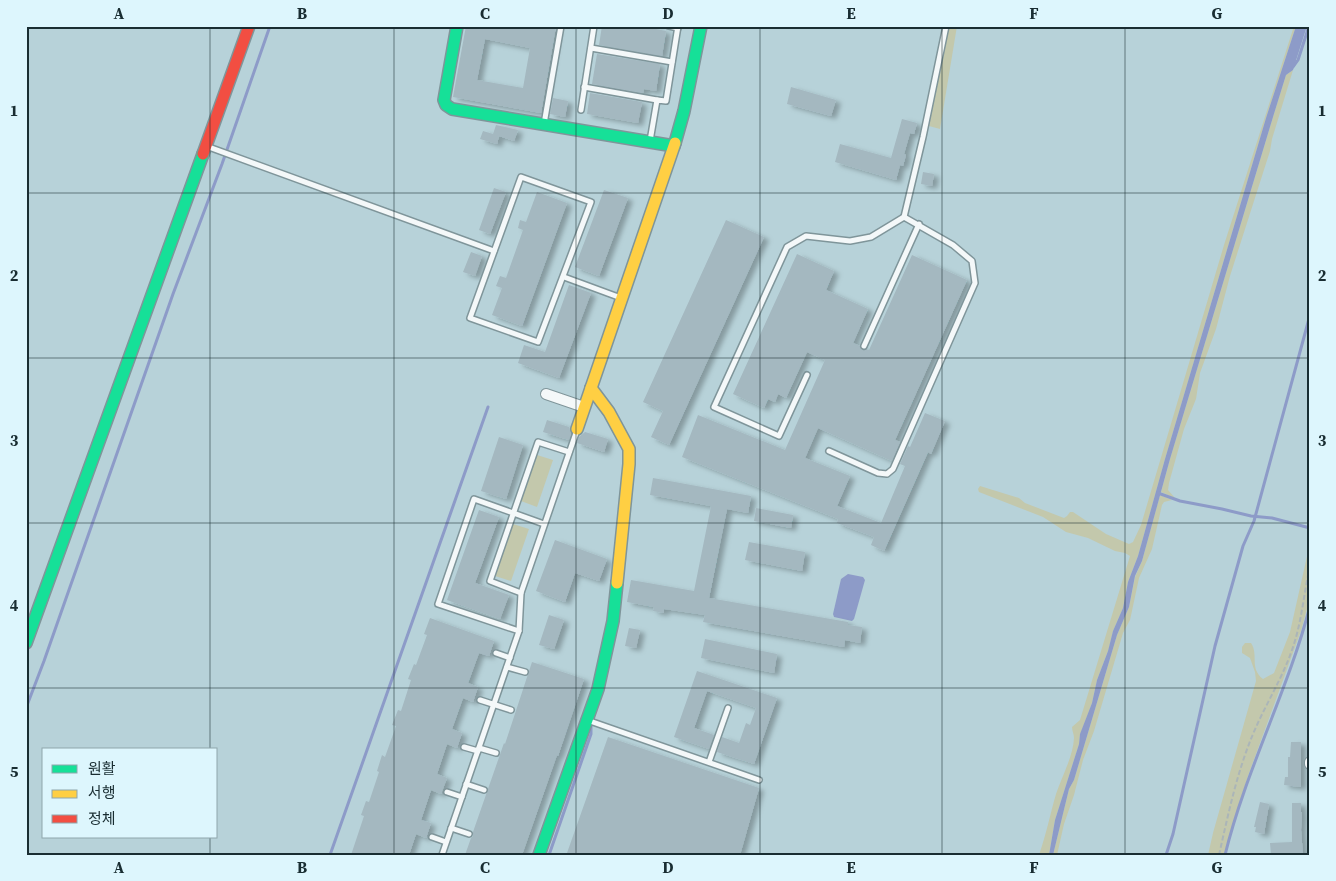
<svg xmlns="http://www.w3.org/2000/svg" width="1336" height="881" font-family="'Source Serif 4','Noto Sans KR',serif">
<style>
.green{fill:#c3c8ac}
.water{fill:#8d9bc8}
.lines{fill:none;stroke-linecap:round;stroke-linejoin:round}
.stream{stroke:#8d9bc8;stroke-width:3}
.building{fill:#a4b8c0;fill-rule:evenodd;filter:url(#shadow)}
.lane-casing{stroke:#7f959a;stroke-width:8}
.street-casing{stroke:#7f959a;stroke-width:12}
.fast-casing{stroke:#7f959a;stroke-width:14}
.slow-casing{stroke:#7f959a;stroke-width:14}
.jam-casing{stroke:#7f959a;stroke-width:14}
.path{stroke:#abb5b8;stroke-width:2;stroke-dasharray:5 2.5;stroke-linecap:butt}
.lane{stroke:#f4f8f9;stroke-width:5}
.street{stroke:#f4f8f9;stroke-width:10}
.fast{stroke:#16e098;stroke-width:11}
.slow{stroke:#ffcf43;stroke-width:11}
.jam{stroke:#f24e42;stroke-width:11}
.grid{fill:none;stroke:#192d32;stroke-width:1;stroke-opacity:0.55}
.neatline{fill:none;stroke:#192d32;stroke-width:2}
.grid-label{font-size:16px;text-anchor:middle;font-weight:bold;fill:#192d32}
</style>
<defs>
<filter id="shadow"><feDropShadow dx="5" dy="3" stdDeviation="2.5" flood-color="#0004"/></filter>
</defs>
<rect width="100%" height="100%" fill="#b7d2d9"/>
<!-- green -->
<g class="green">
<path d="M948,26H957L940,129L929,126Z"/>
<path d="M1294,26H1296L1266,118L1165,459L1138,556L1128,582L1123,608L1113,631L1108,651L1097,680L1092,703L1080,735L1079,744L1055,820L1049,855H1039C1046,835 1050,815 1056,794C1062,776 1073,757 1074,738C1074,734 1072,731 1072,727L1080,720L1130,556L1125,553L1115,551L1088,538L1066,532L1043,517L979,492L978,489L980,486L1019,498L1025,503L1064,518L1067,516L1070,512H1073L1106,534L1129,544L1133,542L1141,525L1224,245Z"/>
<path d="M1293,70L1272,139L1270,151L1230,276L1216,329L1200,373L1196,399L1184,429L1169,483L1168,490L1175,498L1161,492L1170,459L1273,117L1286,75Z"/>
<path d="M537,455L553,460L537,507L521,501Z"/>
<path d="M1160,495L1172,500L1164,502L1162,505L1152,549L1139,578L1130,620L1123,633L1094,731L1083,760L1074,795L1064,824L1057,855H1053L1069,789L1074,780L1117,635L1129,607L1135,577L1142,561Z"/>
<path d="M513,524L529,529L511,581L495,576Z"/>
<path d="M1310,543V598L1301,631L1248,776L1224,855H1208L1213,833L1256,681L1255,672L1250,658L1242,653V647L1245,643H1251C1259,655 1249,668 1263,679L1274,673L1290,632Z"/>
</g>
<!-- water -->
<g class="water">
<path d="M1296,26H1307L1293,70L1286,75L1273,117L1170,459L1142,561L1135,576L1129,607L1117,635L1074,780L1069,789L1053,855H1049L1055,820L1079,744L1080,734L1092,703L1097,680L1108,651L1113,631L1123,608L1128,582L1138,556L1165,459L1266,118Z"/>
<path d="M848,574L863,577L865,580L854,619L852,621L834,617L833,614L841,579Z"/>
</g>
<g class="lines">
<!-- stream -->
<g class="stream">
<path d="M1293,67L1298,60L1309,26"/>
<path d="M1158,493L1180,501L1222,509L1251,516L1272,518L1310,528"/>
<path d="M26,708L44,661L173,294L222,164L270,26"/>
<path d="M330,855L488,407"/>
<path d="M549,855L591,734V726"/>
<path d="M1166,855L1173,834L1215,646L1243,546L1254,521L1310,315"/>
<path d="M1225,855C1246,769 1288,691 1310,606"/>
</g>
</g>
<!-- building -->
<g class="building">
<path d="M466,26H556L541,113L453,97ZM485,39L530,48L523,88L477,80Z"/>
<path d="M602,26H641L666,31L662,56L599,45Z"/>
<path d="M597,54L660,64L656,91L644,89L643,93L592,84Z"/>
<path d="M791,87L836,100L831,116L787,104Z"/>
<path d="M590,93L642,102L638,123L587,114Z"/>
<path d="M553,98L568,101L565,117L550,114Z"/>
<path d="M902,119L917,123L914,134L910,133L904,154L906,155L903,166L900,165L896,180L835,162L840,144L891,158Z"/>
<path d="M496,125L518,130L514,141L499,136L497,144L480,139L483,131L493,134Z"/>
<path d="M923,172L934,174L932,186L921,184Z"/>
<path d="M494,188L506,192L490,234L479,230Z"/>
<path d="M604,190L628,198L599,276L575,267Z"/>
<path d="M537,192L567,203L522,326L492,315L502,288L496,286L500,276L506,278L523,230L518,228L520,220L526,222Z"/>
<path d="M726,220L764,237L669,445L651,437L663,411L643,402Z"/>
<path d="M471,252L482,256L475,276L463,272Z"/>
<path d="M797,254L834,271L826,290L868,309L853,343L860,346L864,350H869L912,255L967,280L895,440L900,442L892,461L818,428L805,458L850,476L837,506L881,523L905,466L900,464L908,446L910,447L925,413L945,421L931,454L928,452L884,551L871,545L874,537L837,523L838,519L682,457L698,415L785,450L825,360L807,352L786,398L778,394L775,402L768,399L764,408L733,394Z"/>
<path d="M569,285L591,293L559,378L518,363L524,345L545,352Z"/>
<path d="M547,420L569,427L571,435L569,440L543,432Z"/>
<path d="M585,432L608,439L604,452L577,443L579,437Z"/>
<path d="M499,437L523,445L506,499L481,491Z"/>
<path d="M653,478L751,496L748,513L727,509L709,598L848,622V625L862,627L860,643L845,640L844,647L703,622L705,615L664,609V613L653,611L654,607L627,602L631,580L694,591L711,506L650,495Z"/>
<path d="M756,508L793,515L791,528L754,521Z"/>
<path d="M479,510L499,517L475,583L509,595L500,619L447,600Z"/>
<path d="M555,540L607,559L599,581L575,573L565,602L536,591Z"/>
<path d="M749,542L805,552L802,571L745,560Z"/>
<path d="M549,615L564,620L554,649L539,645Z"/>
<path d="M430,618L494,641L489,656L479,653L468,683L478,687L473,702L463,698L452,729L462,733L457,748L447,744L437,774L447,778L441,794L431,790L421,820L431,823L426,838L416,834L409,855H351L364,816L361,815L366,801L369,802L379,772L377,771L382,755L385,757L396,726L392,725L398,710L401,711L411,680L408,679L414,664L416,665L427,635L424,634Z"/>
<path d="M629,628L640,630L636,648L625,646Z"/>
<path d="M705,639L777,654L774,673L701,658Z"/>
<path d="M532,662L584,679L558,756L557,755L522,855H465L471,838L473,836V832L504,743L505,744Z"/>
<path d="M697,671L777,698L754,764L717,752L722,737L739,743L746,723L750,725L756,708L707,691L694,728L714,735L709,749L674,737Z"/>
<path d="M608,737L759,788L740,855H573L567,853Z"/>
<path d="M1291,742H1301V787L1284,785L1285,777H1288V757H1290Z"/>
<path d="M1260,802L1269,804L1264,834L1255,832L1256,827H1254Z"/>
<path d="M1292,803H1301V812H1302L1301,830L1303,855H1271L1270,843L1292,842Z"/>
</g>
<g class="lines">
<defs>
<g id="lane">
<path d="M669,26L678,28"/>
<path d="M591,48L672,62"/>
<path d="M584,87L657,100"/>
<path d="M581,110L594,26"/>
<path d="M544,124L561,26"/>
<path d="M650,141L657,100L666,101L678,26"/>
<path d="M206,146L494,251"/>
<path d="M521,177L591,202L538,342L470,318Z"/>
<path d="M904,217L923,137L946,26"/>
<path d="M564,277L621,298"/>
<path d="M864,346L919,224"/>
<path d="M807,375L779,436L714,407L787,247L806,236L850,241L871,237L904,217L953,245L972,261L975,283L893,469L887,474L878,473L829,451"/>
<path d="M521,593L490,581L538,442L569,452"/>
<path d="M519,631L438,604L474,499L544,524"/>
<path d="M496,653L510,658"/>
<path d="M507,667L525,672"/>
<path d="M480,700L511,710"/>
<path d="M587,720L759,780"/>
<path d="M464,747L478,751"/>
<path d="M479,748L496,753"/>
<path d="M709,762L728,708"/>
<path d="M466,784L484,790"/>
<path d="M447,792L462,797"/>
<path d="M451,828L469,834"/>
<path d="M432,837L446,842"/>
<path d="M442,855L519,631L521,593L577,430"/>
</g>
<g id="street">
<path d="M546,394L584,407"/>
<path d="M1310,762V764"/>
</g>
<g id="fast">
<path d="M457,26L444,100L446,105L452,109L674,146"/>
<path d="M675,143L684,111L701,26"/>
<path d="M26,643L203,154"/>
<path d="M539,855L598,689L613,621L617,583"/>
</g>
<g id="slow">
<path d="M591,388L609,412L629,449V464L617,583"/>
<path d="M577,429L675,143"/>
</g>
<path id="jam" d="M203,154L249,26"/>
</defs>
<!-- lane casing -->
<use href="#lane" class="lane-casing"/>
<!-- street casing -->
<use href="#street" class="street-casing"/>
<!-- fast casing -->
<use href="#fast" class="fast-casing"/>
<!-- slow casing -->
<use href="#slow" class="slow-casing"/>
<!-- jam casing -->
<use href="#jam" class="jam-casing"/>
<!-- path -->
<path class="path" d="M1219,855C1228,815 1237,772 1253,734C1266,703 1284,676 1294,644C1302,619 1304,592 1310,566"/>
<!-- lane -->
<use href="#lane" class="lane"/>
<!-- street -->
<use href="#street" class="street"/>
<!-- fast -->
<use href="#fast" class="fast"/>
<!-- slow -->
<use href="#slow" class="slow"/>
<!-- jam -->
<use href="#jam" class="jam"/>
</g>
<!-- grid -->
<path class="grid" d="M210,26V750M394,26V855M576,26V855M760,26V855M942,26V855M1125,26V855M26,193H1310M26,358H1310M26,523H1310M26,688H1310M210,837V855"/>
<!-- border -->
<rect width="1336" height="881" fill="none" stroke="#ddf6fd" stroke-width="55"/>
<!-- legend -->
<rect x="42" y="748" width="175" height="90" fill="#ddf6fd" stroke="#8fa6ac"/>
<rect x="52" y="765" width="25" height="8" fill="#16e098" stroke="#8fa6ac"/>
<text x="88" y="774" font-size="15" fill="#192d32">원활</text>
<rect x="52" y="790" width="25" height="8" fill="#ffcf43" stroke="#8fa6ac"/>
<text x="88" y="798" font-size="15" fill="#192d32">서행</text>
<rect x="52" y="815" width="25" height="8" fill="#f24e42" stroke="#8fa6ac"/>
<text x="88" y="824" font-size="15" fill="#192d32">정체</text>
<rect x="28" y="28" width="1280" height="826" class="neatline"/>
<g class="grid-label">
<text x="119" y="19">A</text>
<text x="302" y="19">B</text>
<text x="485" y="19">C</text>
<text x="668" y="19">D</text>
<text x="851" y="19">E</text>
<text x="1034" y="19">F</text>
<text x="1217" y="19">G</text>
<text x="14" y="116">1</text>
<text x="1322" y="116">1</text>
<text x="14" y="281">2</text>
<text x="1322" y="281">2</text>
<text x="14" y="446">3</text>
<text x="1322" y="446">3</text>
<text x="14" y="611">4</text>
<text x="1322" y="611">4</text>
<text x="14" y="777">5</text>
<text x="1322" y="777">5</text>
<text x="119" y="873">A</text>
<text x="302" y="873">B</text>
<text x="485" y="873">C</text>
<text x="668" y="873">D</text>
<text x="851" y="873">E</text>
<text x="1034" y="873">F</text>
<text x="1217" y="873">G</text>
</g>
</svg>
